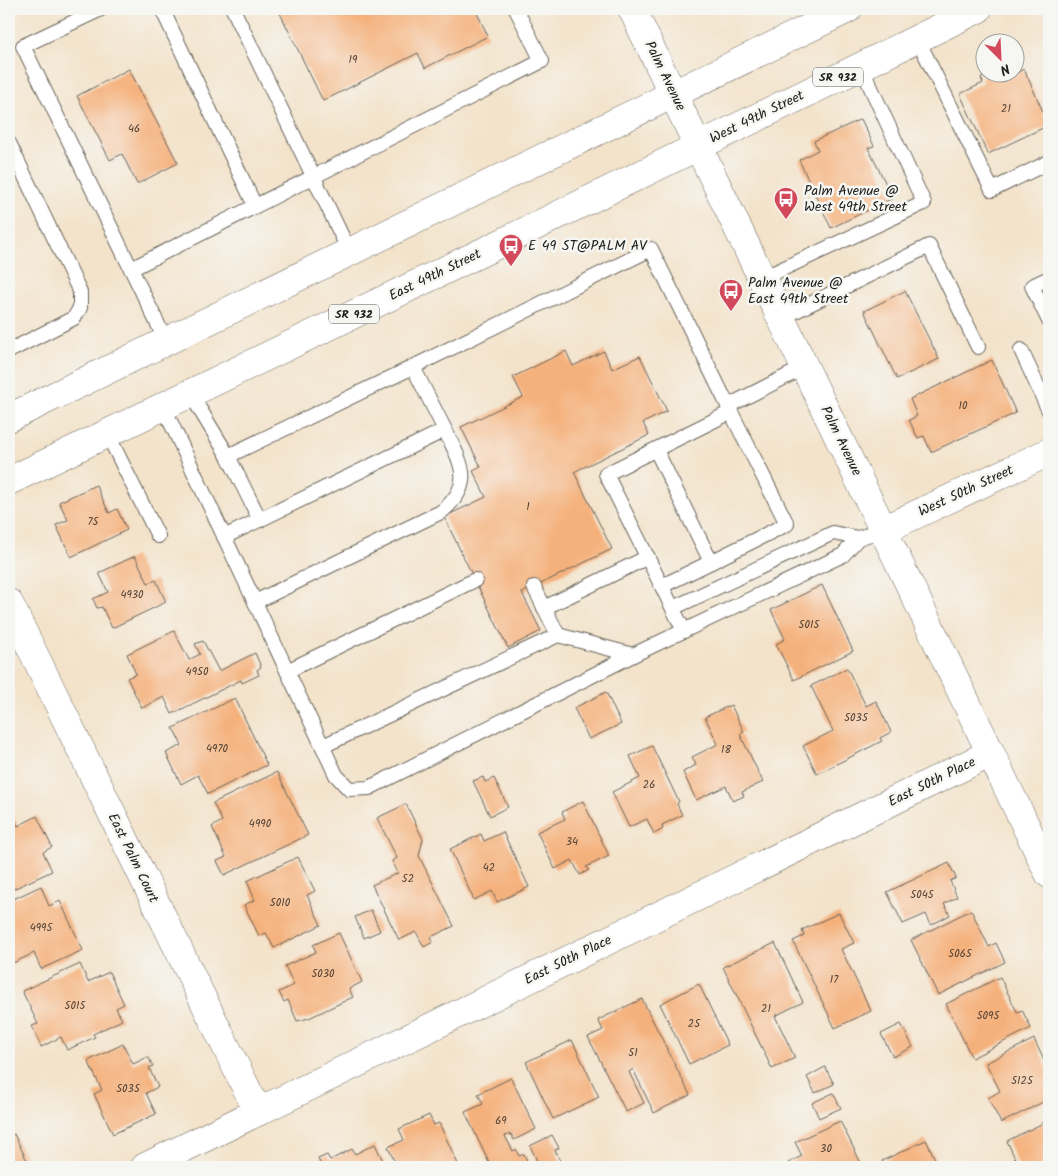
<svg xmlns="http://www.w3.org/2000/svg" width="1058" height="1176" font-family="Kalam,sans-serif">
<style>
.building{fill:#f5b17c}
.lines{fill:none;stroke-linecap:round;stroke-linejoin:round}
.lane-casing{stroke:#676259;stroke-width:16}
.street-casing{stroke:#676259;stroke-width:29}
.secondary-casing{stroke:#676259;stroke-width:29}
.primary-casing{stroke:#676259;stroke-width:29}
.lane{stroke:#fff;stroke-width:14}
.street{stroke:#fff;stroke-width:28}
.secondary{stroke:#fff;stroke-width:28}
.primary{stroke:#fff;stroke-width:28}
.labels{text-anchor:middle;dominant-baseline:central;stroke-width:5;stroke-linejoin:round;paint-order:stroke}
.number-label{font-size:11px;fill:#524134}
.shield{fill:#f6f6f2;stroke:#5d5d5c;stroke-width:1}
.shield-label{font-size:12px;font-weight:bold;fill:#1c1c1c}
.street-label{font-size:14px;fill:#1c1c1c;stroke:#f6f6f2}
.poi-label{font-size:14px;fill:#1c1c1c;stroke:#f6f6f2;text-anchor:start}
</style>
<rect width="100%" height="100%" fill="#f6f6f2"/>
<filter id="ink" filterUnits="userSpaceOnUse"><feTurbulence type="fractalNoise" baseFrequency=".02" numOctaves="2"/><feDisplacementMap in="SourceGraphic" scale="10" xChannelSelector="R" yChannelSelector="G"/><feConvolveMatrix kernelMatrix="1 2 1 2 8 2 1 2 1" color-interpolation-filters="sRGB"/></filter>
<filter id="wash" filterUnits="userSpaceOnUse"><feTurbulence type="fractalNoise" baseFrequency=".0096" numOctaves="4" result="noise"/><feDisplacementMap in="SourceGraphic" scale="20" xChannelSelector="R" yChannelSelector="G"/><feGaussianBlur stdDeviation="1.12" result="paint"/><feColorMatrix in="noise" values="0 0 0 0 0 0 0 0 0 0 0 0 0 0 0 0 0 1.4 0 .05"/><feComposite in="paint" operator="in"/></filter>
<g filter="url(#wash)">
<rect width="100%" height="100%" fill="#f3e3cb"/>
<g id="blocks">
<!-- building -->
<g class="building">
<path d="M278,9H475L488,36L425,68L418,53L323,101Z"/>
<path d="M129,69L178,163L137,184L122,154L110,160L77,96Z"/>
<path d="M1024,69L1049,125L988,154L960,94L983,83L981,78L992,72H1000L1003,79Z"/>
<path d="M861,119L874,146L868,148L893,198L831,228L799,160L818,150L814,141Z"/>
<path d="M905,291L939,359L897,379L864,311Z"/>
<path d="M566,351L573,366L604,351L612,369L640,356L667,411L643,423L649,435L574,472L612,549L522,593L541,631L508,648L444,517L486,497L473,471L481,467L461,427L523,397L513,377Z"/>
<path d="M992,360L1016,413L931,452L924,436L918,438L909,420L917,416L910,399Z"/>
<path d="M96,485L109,513L117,509L127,530L71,557L56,525L68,520L59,502Z"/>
<path d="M135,556L148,583L156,580L166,602L112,628L102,607L97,608L93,599L108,592L99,573Z"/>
<path d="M822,585L853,651L794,680L776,644L785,639L771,610Z"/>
<path d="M174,631L189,660L200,654L195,644L203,641L219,671L255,653L261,667L257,670L259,675L242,683L241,680L172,714L164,697L142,708L127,678L136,674L127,654Z"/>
<path d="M847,668L866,706L876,701L891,732L880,738L882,741L817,774L803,746L833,731L811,686Z"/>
<path d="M606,692L621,724L589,739L574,708Z"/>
<path d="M235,698L267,765L208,794L198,775L181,784L166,753L182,745L173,728Z"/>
<path d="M731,705L744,732L740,734L763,782L742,792L744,796L733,801L726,786L696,800L683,772L696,765L692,757L718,744L705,717Z"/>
<path d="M652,746L679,802L677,804L682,815L662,825L663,829L654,834L647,819L629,827L612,792L640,778L630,756Z"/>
<path d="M277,772L308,835L224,875L217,861L226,857L212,827L222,821L213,803Z"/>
<path d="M483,777L485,782L494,778L508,807L490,816L473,781Z"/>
<path d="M583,801L609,856L586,867L589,870L580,875L572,860L555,869L537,832L565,819L562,812Z"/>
<path d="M406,804L423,839L419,856L454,926L431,937L433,942L424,947L416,932L399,940L372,885L398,873L392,861L397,858L377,818Z"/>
<path d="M9,807L18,826L37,816L52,847L43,852L52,871L9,891Z"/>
<path d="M503,832L529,887L497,902L492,891L474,900L450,849L481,834L484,841Z"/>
<path d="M298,857L315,891L307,895L321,925L274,948L266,933L259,936L244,905L255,900L247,881Z"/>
<path d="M949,863L956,878L950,881L957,897L944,904L950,915L931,925L926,914L903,924L887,892Z"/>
<path d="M41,886L49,906L60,901L83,950L41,969L34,953L9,965V901Z"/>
<path d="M371,910L380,931L364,938L355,917Z"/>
<path d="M971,910L989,947L996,943L1005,962L938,995L911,940Z"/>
<path d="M839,913L854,943L841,949L871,1011L835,1028L793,941L804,936L802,930Z"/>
<path d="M339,933L362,982L349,989L353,997L309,1018L297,1021L288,1000L284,1002L279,992L294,985L285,966L316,952L313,945Z"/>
<path d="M775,943L803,1002L775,1016L795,1058L772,1069L723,967Z"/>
<path d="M80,964L88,982L109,972L124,1004L116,1008L122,1020L93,1034L95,1037L67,1050L61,1037L41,1047L32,1026L38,1024L22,991Z"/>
<path d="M1000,977L1017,1012L1022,1010L1031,1028L972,1058L946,1004Z"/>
<path d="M699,984L728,1045L689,1064L660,1004Z"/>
<path d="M642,999L690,1095L654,1113L633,1069L629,1072L644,1103L626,1112L588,1037L603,1030L598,1020Z"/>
<path d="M901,1024L913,1047L893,1057L881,1034Z"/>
<path d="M1034,1039L1049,1071V1099L1001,1123L988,1098L1000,1091L986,1063Z"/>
<path d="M572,1040L599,1097L553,1119L526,1062Z"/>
<path d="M123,1044L133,1064L148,1057L153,1066L149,1068L158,1087L146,1093L156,1114L113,1134L94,1094L102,1090L88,1061Z"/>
<path d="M825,1067L834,1084L815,1093L807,1077Z"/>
<path d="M511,1078L536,1129L514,1140L511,1134L505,1136L513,1151L516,1149L519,1156L524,1154L530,1167H491L465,1112L483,1104L478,1094Z"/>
<path d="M833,1093L841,1108L819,1118L812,1103Z"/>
<path d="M429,1115L434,1125L439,1123L458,1164L452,1167H397L388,1147L404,1140L399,1129Z"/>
<path d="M1049,1120V1162L1039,1167H1019L1007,1141Z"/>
<path d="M840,1121L863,1167H790L788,1163L802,1156L795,1142Z"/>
<path d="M14,1134L30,1167H9V1136Z"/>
<path d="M552,1135L559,1148L555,1150L563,1167H540L530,1146Z"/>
<path d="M926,1140L939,1167H885L882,1161Z"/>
<path d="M375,1144L386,1167H322L318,1159L327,1155L330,1160L352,1149L355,1154Z"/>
</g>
</g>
</g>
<g filter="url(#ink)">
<use href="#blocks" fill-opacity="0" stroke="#676259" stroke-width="1"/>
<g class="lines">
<defs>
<g id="lane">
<path d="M101,9L23,46L166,341"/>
<path d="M162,9L255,206"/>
<path d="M233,9L349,251"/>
<path d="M917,38L992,190L1049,162"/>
<path d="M9,143L80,292V308L74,318L9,351"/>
<path d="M131,269L542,61L516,9"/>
<path d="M763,278L924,203L861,66"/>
<path d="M1049,278L1032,286L1049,321"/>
<path d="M781,318L929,246L978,347"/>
<path d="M1021,350L1049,411"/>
<path d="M413,367L651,249L731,412L606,474L684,631"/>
<path d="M190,393L228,456L413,367L445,430L224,537"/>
<path d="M163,406L336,775L349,789L369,788L633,655L843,555L858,538"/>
<path d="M728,406L805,367"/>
<path d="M107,433L158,536"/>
<path d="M656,450L711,562L662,586"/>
<path d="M228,456L260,520"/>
<path d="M711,562L787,524L731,412"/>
<path d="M255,602L441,512C476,484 461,463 445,430"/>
<path d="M544,608L648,557"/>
<path d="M673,608L833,533L858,538L883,530"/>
<path d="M558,635L633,655"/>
<path d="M287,671L475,580"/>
<path d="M323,746L558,635L534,587"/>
</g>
<g id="street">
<path d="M883,530L1049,452"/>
<path d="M9,603L258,1112"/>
<path d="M145,1167L991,753"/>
</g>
<path id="secondary" d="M632,9L1049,874"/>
<g id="primary">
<path d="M9,418L848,9"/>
<path d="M9,481L497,245L978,9"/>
</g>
</defs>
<!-- lane casing -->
<use href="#lane" class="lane-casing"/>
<!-- street casing -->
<use href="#street" class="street-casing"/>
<!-- secondary casing -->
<use href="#secondary" class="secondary-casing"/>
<!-- primary casing -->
<use href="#primary" class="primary-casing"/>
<!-- lane -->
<use href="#lane" class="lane"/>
<!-- street -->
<use href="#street" class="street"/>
<!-- secondary -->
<use href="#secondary" class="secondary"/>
<!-- primary -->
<use href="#primary" class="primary"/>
</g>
</g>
<!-- icons -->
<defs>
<symbol id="bus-pin" viewBox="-11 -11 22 30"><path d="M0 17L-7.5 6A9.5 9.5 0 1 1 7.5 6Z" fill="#d1495b" stroke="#f6f6f2"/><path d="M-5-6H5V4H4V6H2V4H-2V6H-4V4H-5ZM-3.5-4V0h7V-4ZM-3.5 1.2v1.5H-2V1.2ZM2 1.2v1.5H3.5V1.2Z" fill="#fff"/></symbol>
</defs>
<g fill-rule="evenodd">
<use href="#bus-pin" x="772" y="185" width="28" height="38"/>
<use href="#bus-pin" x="497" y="232" width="28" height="38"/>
<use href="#bus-pin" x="717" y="277" width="28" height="38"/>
</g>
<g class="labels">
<!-- number labels -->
<g class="number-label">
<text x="353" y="60">19</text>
<text x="1006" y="109">21</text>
<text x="134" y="129">46</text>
<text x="963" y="406">10</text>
<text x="528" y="507">1</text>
<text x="93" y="522">75</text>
<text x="132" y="595">4930</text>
<text x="809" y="625">5015</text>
<text x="197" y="672">4950</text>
<text x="856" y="718">5035</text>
<text x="217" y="749">4970</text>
<text x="726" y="750">18</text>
<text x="649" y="785">26</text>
<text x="260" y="824">4990</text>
<text x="572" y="842">34</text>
<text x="489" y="868">42</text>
<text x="408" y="879">52</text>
<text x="922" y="895">5045</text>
<text x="280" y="903">5010</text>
<text x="41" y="928">4995</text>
<text x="960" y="954">5065</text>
<text x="323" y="974">5030</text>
<text x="834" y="980">17</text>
<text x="75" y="1006">5015</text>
<text x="766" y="1009">21</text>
<text x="988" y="1016">5095</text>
<text x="694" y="1024">25</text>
<text x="633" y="1053">51</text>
<text x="1022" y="1081">5125</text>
<text x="128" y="1089">5035</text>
<text x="501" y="1121">69</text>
<text x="826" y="1149">30</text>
</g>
<!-- shield labels -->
<g class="shield">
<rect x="813" y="67.5" width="50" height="19" rx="4"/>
<rect x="329" y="304.5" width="50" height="19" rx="4"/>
</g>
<g class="shield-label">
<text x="838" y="77">SR 932</text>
<text x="354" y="314">SR 932</text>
</g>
<!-- street labels -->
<g class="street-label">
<text transform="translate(665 76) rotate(64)">Palm Avenue</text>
<text transform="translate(757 117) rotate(-26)">West 49th Street</text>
<text transform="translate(435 275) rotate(-26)">East 49th Street</text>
<text transform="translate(841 441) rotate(64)">Palm Avenue</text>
<text transform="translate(966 491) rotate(-25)">West 50th Street</text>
<text transform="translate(932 782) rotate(-26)">East 50th Place</text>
<text transform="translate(133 858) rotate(64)">East Palm Court</text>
<text transform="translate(568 960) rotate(-26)">East 50th Place</text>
</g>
<!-- poi labels -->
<g class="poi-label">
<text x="804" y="191">Palm Avenue @<tspan x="804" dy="16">West 49th Street</tspan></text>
<text x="528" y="246">E 49 ST@PALM AV</text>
<text x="748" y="283">Palm Avenue @<tspan x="748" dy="16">East 49th Street</tspan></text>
</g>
</g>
<!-- margin -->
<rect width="1058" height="1176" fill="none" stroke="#f6f6f2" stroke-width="30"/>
<!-- north arrow -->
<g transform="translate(1000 58) rotate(156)"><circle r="24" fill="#f6f6f2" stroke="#9f9f9c"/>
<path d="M0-4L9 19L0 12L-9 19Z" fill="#d1495b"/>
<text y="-8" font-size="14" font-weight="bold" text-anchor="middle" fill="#1c1c1c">N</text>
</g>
</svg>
